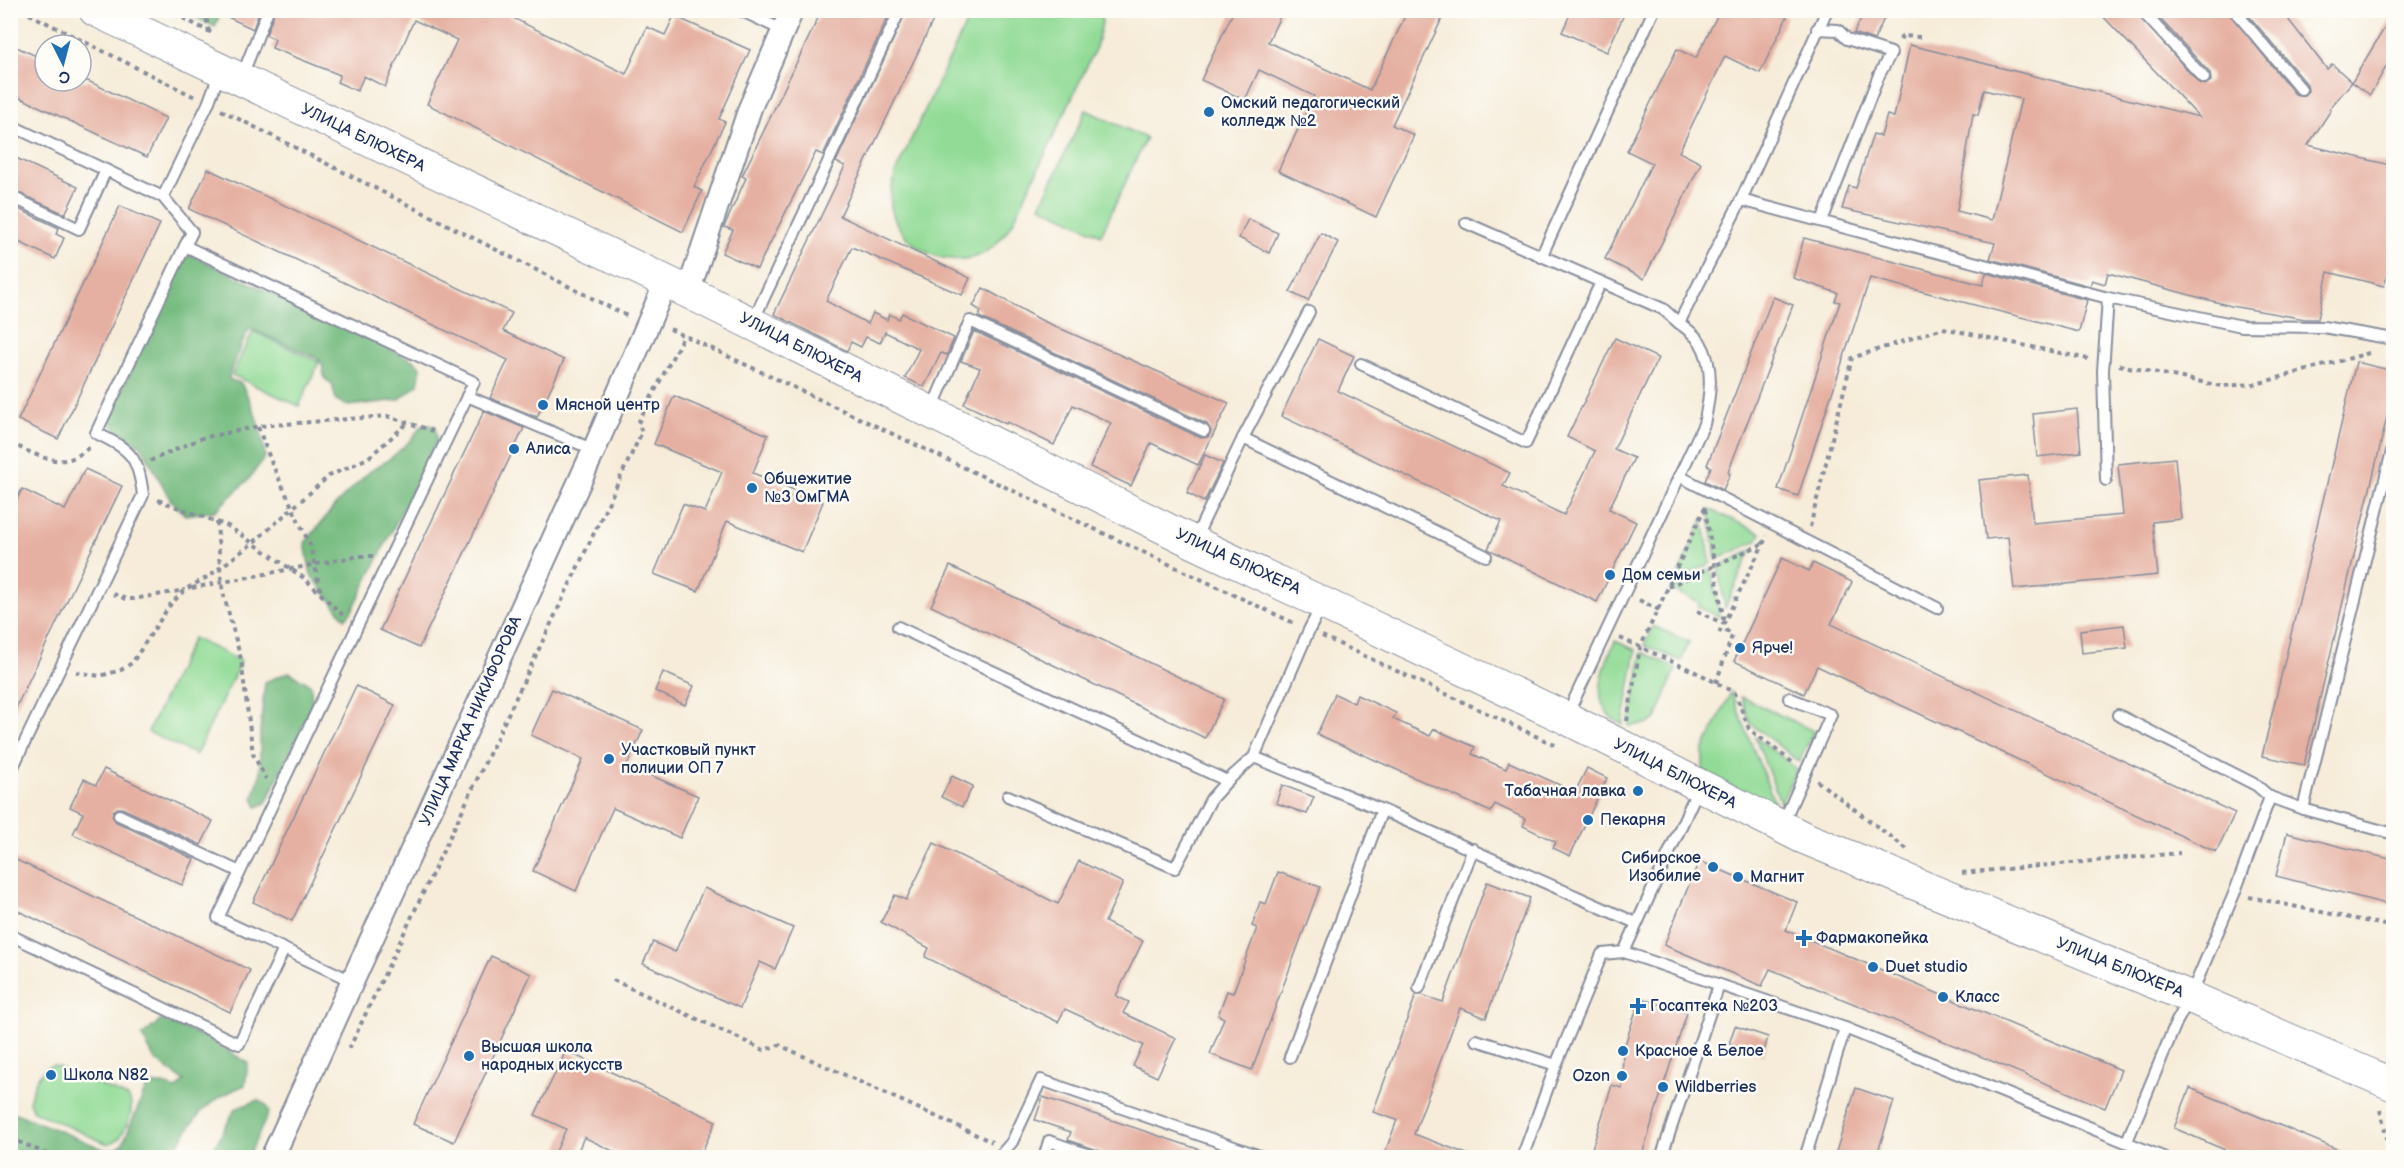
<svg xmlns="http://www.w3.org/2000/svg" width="2404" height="1168" font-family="'Balsamiq Sans',sans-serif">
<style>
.green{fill:#92db96;stroke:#56857a;stroke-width:1.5}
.forest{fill:#75bb7f;stroke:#48756e;stroke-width:1.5}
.building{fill:#e5b0a1;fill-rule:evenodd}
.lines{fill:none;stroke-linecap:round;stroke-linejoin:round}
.lane-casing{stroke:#888e9c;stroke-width:14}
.street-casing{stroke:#888e9c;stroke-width:26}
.secondary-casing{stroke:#888e9c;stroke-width:34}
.path{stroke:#888e9c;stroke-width:4;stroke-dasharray:4.5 4.5;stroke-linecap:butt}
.lane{stroke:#fff;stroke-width:10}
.street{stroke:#fff;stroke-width:22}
.secondary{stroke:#fff;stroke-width:32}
.poi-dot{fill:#1f6fb2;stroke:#fdfcf7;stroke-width:2}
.labels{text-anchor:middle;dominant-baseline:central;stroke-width:5;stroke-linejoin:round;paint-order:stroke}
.poi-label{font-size:16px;fill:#1b2f5e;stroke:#fdfcf7;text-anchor:start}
.street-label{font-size:16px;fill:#1b2f5e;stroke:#fdfcf7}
</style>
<rect width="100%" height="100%" fill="#fdfcf7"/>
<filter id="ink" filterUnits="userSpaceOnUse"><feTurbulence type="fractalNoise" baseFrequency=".0167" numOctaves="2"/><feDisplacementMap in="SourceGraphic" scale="12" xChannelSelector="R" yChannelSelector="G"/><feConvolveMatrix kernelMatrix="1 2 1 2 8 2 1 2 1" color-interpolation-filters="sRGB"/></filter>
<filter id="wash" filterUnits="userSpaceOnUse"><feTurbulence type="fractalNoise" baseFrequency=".008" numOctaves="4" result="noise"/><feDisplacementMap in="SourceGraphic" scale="24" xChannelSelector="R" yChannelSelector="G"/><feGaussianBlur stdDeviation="1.35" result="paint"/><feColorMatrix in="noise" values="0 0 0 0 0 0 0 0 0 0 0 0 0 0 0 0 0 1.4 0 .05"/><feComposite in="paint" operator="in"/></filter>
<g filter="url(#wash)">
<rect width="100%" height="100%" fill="#f6ecd9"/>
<!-- green -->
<g class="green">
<path d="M972,11H1100L1102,23L1096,47L1012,224C1002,237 992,252 975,257C934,269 885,236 891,191C892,184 895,176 897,169Z"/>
<path d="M1086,110L1146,138L1101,235L1040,206Z"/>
<path d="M253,331L319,362L299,406L232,375Z"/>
<path d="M1709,509L1761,533L1757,541L1716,560Z"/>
<path d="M1703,520L1711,563L1675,581Z"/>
<path d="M1751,551L1750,553L1725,608L1718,567Z"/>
<path d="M1711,569L1720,617L1698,607L1700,603L1670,589Z"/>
<path d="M1653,626L1689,642L1681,661L1644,645Z"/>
<path d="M193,638L241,661L196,755L148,732Z"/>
<path d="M1615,641L1636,650L1623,725C1586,708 1603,669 1615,641Z"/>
<path d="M1642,652L1676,668L1656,719L1648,724L1629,726Z"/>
<path d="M1731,692L1779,814L1703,770V751Z"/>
<path d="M1741,697L1814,731L1799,762L1750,723Z"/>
<path d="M1755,737L1796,768L1781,804Z"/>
<path d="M53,1065L128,1097C137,1109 126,1128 119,1139L109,1144L103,1142L33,1111L29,1102C32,1089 38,1068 53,1065Z"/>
</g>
<!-- forest -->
<g class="forest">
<path d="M181,11H221L215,27Z"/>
<path d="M187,253L415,361L421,368L418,384L399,400L348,406L336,400L332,384L325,379L322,364L317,358L251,329L247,332L229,375L230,380L241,383C253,405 263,433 265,457L249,479L215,511L185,515L170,499L141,446L122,435L113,426L111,413Z"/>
<path d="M422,425L435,426L437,440L352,611L345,619L311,575L305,543L337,503L369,472L391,458L411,440Z"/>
<path d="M289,672L311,685L312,705L266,803L257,807L253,798L260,775V731L265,682Z"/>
<path d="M161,1020L205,1037L248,1063L245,1085C200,1103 195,1119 170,1157H11V1111L106,1150L117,1148L123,1143L147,1086L159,1084L177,1089L184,1081L155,1060L142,1036Z"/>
<path d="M258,1100L266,1105L269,1112L248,1157H209L235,1109Z"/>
</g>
<g id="blocks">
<!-- building -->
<g class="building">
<path d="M213,10H260L253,29Z"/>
<path d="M275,10H497L626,74L647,27L665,35L674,16L750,50L719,119L725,122L694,187L702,191L683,232L427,104L457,40L414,20L385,87L364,76L357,91L337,82L340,75L272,48L275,39L266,35Z"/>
<path d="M822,10H891L823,155L816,152L757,269L722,253L733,230L724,227L746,178L742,176Z"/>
<path d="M907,10H938L840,216L970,278L962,295L852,247L826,301L868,324L873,313L887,320L889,314L899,319L902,313L954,338L947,355L941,353L924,387L905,378L919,349L885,332L880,343L866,337L861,347L851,342L847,351L774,314L845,166L836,162Z"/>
<path d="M1234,10H1283L1268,42L1370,90L1408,10H1446L1392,125L1414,135L1376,217L1278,171L1314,96L1259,70L1245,100L1201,80Z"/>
<path d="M1572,10H1626L1607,52L1562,32Z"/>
<path d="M1720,10H1773L1787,17L1760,73L1725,56L1679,152L1701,163L1644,279L1605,259L1652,163L1627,151L1677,49L1696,58Z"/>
<path d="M1865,10H1888L1874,40L1854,33Z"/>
<path d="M2097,10H2134L2199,83L2205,85L2211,81L2210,73L2152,10H2227L2295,94L2303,96L2308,91L2307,84L2244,10H2281L2327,69L2332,64L2352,82L2329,109L2331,110L2308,145L2394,166V253L2384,286L2328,272L2318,319H2305L2231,306L2108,273L2105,284L2092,280L2090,286L1990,259L1995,243L1842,209L1849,186L1856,188L1873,134L1881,136L1887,115L1894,117L1910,45L2199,117ZM1984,90L2021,99L1992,220L1957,211L1973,114L1978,115Z"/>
<path d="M2394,12V53L2370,95L2352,82Z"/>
<path d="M10,44L45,60V81H88L166,118L147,157L10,93Z"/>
<path d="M16,158L78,187L65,214L10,189V169Z"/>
<path d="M208,169L512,313L503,331L564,360L537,417L490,398L508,360L189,209Z"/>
<path d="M10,205L59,228L56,234L64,238L55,259L10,238Z"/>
<path d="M120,206L160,224L58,439L18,420Z"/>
<path d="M1248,219L1278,233L1269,253L1239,238Z"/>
<path d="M1321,233L1338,242L1308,301L1290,292Z"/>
<path d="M1804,238L1983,285L1986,273L2087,300L2079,332L1870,278L1798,496L1778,489L1840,302L1835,301L1838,293L1793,278Z"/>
<path d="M983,288L1041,320L1229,403L1198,465L1151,443L1131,486L1090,467L1111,423L1073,405L1054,445L1007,422L1006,424L964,404L980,368L961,361L974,331L1201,438L1208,437L1211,431L1207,424L979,317L981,311L973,306Z"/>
<path d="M1773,297L1793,305L1728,472L1730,474L1723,490L1705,481L1711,467L1707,465Z"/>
<path d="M1615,338L1658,358L1614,449L1634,458L1609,509L1636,522L1597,602L1488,549L1501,521L1281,416L1318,339L1354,356L1338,391L1510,473L1503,486L1564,515L1595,451L1567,437Z"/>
<path d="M2356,362L2394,371V388L2304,765L2262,756Z"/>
<path d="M674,396L768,435L753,473L823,502L802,552L727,521L698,591L654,574L683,504L705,512L722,472L654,444Z"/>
<path d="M2077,409L2081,452L2037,457L2033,414Z"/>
<path d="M484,411L524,428L419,648L380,630Z"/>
<path d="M1205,455L1223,463L1204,502L1187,493Z"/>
<path d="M2175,458L2181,519L2152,522L2158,575L2014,589L2008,537L1986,539L1979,480L2028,475L2033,523L2123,515L2118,464Z"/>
<path d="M85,469L122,486L10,720V514L22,489L65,510Z"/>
<path d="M1782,558L1809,571L1813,563L1852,582L1831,624L2235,813L2216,852L1817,666L1804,694L1734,661Z"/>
<path d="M950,566L1224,699L1205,738L931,606Z"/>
<path d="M2124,625L2127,648L2082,653L2080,630Z"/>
<path d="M663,672L694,686L685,705L655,691Z"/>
<path d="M356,686L395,705L292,921L253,902Z"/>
<path d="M552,689L643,730L627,765L698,796L680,838L613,808L576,891L533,871L583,759L531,735Z"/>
<path d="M1335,694L1354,703L1357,695L1396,713L1393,719L1430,736L1434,729L1475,747L1472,754L1506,769L1509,762L1575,792L1587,768L1607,778L1570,856L1553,848L1556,842L1523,826L1526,819L1495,804L1491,812L1317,734Z"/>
<path d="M104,769L213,821L201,845L122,808H118L113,811L112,816L116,822L194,859L182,885L73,834L83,813L70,807L84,779L96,785Z"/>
<path d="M952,776L973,786L962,807L941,797Z"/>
<path d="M1282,785L1314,797L1307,814L1276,803Z"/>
<path d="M2287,833L2394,860V906L2276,876Z"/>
<path d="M934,843L1058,904L1079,861L1123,883L1105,922L1143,941L1116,996L1129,1002L1123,1013L1176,1038L1157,1077L1133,1066L1143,1045L1065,1009L1058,1022L925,957L929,948L881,922L895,895L906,900Z"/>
<path d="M10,857L250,970L230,1012L10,907Z"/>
<path d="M1699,861L1797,902L1786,930L2121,1070L2105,1108L1770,969L1762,986L1664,945Z"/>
<path d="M1278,872L1320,887L1252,1070L1210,1054L1224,1018L1218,1015L1227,991L1233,993L1257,928L1252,926L1260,902L1266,904Z"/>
<path d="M1487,882L1530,898L1486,1018L1460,1008L1414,1134L1472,1156V1158H1383L1397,1120L1373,1112L1416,995H1422L1443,1002Z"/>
<path d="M704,888L793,928L775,969L760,962L740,1008L643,964L653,942L675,952Z"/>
<path d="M491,956L531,974L454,1142L413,1124Z"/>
<path d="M1640,998L1687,1013L1663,1087L1641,1158H1589L1612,1085L1622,1088L1623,1051Z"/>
<path d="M1735,1026L1768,1037L1763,1055L1729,1044Z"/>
<path d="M566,1051L716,1121L699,1158H627L584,1137L575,1158H553L566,1129L535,1115Z"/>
<path d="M1856,1088L1894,1101L1876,1158H1834Z"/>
<path d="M2190,1088L2356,1157V1158H2244L2211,1144L2174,1128Z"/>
<path d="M1043,1097L1213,1154V1158H1105L1100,1151L1068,1140L1071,1132L1035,1120Z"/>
</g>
</g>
</g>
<g filter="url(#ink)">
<use href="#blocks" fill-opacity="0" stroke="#888e9c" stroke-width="1.5"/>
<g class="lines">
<defs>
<g id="lane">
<path d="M740,10L782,30"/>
<path d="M2141,10L2204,78"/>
<path d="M2234,10L2301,89"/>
<path d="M1817,29L1838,30L1847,39L1891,53L1879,75L1822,221"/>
<path d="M242,76L268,10"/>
<path d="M10,125L163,197L192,232L185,246L474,382L218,918L352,981"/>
<path d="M10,196L79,229L106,170"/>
<path d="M163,197L208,104L220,72"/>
<path d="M1741,200L2108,298L2242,326L2323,327L2394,339"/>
<path d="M1466,223L1663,309L1679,323"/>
<path d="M1541,257L1654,10"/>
<path d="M753,321L900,10"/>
<path d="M1361,364L1526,443L1601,282"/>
<path d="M467,396L594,450"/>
<path d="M931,411L970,321L1204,431"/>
<path d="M1243,438L1486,556"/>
<path d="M1679,476L1937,608"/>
<path d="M2106,480L2103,371L2108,298"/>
<path d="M1195,539L1243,438L1309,312"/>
<path d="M898,627L1227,781"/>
<path d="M1567,715L1704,424C1710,397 1715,367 1700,342C1695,335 1686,328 1679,323L1741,200L1827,10"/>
<path d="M2118,715L2256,785L2270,797"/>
<path d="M1254,757L1382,810L1636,923"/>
<path d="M10,773L143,495C138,456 131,450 96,433L185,246"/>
<path d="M1008,796L1175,868L1211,799L1227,781L1254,757L1309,630L1322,605"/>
<path d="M2303,809L2394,834"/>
<path d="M119,815L240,872"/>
<path d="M1783,823L1831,715L1789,698"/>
<path d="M10,935L239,1044L284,949"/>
<path d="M1624,952L1845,1028L2165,1158"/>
<path d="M1419,988L1473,849"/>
<path d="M1476,1040L1556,1065"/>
<path d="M1290,1057L1382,810"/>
<path d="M2127,1141L2176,1023L2190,997L2234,894L2270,797L2303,809L2394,443"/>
<path d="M998,1158L1012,1142L1041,1080L1266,1158"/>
<path d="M1044,1158L1049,1141L1098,1158"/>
<path d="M1522,1158L1556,1065L1602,954L1624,952L1698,789"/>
<path d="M1661,1158L1719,985"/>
<path d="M1805,1158L1845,1028"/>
</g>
<g id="street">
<path d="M688,292L750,108L792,10"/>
<path d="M272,1158L594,450L666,282"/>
</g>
<path id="secondary" d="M95,10L688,292L1193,542L1566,718L1802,837L2190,997L2394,1085"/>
</defs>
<!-- lane casing -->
<use href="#lane" class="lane-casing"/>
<!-- street casing -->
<use href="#street" class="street-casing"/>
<!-- secondary casing -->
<use href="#secondary" class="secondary-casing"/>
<!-- path -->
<g class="path">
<path d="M21,10L195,97"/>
<path d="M167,10L212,33"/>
<path d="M205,10L209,32"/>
<path d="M1900,40L1902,36L1920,37"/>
<path d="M221,110L629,317"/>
<path d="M670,329L1296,624"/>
<path d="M2119,365L2221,386L2256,384L2369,353"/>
<path d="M258,427L272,464L310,545L321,593"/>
<path d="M10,443C38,455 63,473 89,447"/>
<path d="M150,461L202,438L260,426L387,416L433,431"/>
<path d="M158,500L228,526L304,578L345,617"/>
<path d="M1705,509L1724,623"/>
<path d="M217,522L220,569L223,592L241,659L253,754L266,779"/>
<path d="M1810,527L1852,358L1943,328L2088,359"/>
<path d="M1668,587L1762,544"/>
<path d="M192,588L359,556H373"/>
<path d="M113,594L126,599H134L185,590"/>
<path d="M1639,600L1659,610"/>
<path d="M1697,611L1724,624"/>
<path d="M1719,633L1767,536"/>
<path d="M1322,636L1557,746"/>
<path d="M1620,638L1704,676L1735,693L1749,729L1792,762"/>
<path d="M76,672L100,676L121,670L132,663L170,605L186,589L209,576L253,543L329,476L368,458L409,422"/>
<path d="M1716,683L1732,636L1723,627"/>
<path d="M1627,721L1640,648L1705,507"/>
<path d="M1817,781L1907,849"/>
<path d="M1962,873L2180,853"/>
<path d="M2249,897L2394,927"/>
<path d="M613,980L764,1050L779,1045L992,1142"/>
<path d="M349,1049L642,432L638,423L684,335"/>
<path d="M2380,1110L2392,1158"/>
<path d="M10,1138L56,1158"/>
</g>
<!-- lane -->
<use href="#lane" class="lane"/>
<!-- street -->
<use href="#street" class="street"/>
<!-- secondary -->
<use href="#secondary" class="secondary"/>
</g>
</g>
<!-- markers -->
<g class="poi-dot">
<circle cx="1209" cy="112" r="6"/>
<circle cx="543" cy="405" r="6"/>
<circle cx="514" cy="449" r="6"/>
<circle cx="752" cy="488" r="6"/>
<circle cx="1610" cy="575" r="6"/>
<circle cx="1740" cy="648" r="6"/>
<circle cx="609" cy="759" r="6"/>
<circle cx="1638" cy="791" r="6"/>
<circle cx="1588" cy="820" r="6"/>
<circle cx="1713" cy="867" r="6"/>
<circle cx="1738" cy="877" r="6"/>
<path d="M1801 929h6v6h6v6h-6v6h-6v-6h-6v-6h6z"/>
<circle cx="1873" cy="967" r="6"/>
<circle cx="1943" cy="997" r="6"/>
<path d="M1635 997h6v6h6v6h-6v6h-6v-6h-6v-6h6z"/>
<circle cx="1623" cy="1051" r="6"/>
<circle cx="469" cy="1056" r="6"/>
<circle cx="51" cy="1075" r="6"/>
<circle cx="1622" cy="1076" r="6"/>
<circle cx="1663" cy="1087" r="6"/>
</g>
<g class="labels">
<!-- poi labels -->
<g class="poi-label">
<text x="1221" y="103">Омский педагогический<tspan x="1221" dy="18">колледж №2</tspan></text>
<text x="555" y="405">Мясной центр</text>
<text x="526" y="449">Алиса</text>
<text x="764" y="479">Общежитие<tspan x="764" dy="18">№3 ОмГМА</tspan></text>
<text x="1622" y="575">Дом семьи</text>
<text x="1752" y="648">Ярче!</text>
<text x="621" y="750">Участковый пункт<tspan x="621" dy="18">полиции ОП 7</tspan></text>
<text x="1626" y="791" text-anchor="end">Табачная лавка</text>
<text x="1600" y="820">Пекарня</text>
<text x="1701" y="858" text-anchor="end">Сибирское<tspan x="1701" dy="18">Изобилие</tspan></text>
<text x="1750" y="877">Магнит</text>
<text x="1816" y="938">Фармакопейка</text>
<text x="1885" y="967">Duet studio</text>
<text x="1955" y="997">Класс</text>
<text x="1650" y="1006">Госаптека №203</text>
<text x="481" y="1047">Высшая школа<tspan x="481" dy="18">народных искусств</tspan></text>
<text x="1635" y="1051">Красное &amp; Белое</text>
<text x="63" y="1075">Школа N82</text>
<text x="1610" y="1076" text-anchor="end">Ozon</text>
<text x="1675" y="1087">Wildberries</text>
</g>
<!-- street labels -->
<g class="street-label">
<text transform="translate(363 138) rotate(26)">УЛИЦА БЛЮХЕРА</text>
<text transform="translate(801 348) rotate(27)">УЛИЦА БЛЮХЕРА</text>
<text transform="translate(1238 562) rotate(25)">УЛИЦА БЛЮХЕРА</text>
<text transform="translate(471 721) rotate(-66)">УЛИЦА МАРКА НИКИФОРОВА</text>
<text transform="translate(1675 774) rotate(27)">УЛИЦА БЛЮХЕРА</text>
<text transform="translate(2120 968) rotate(22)">УЛИЦА БЛЮХЕРА</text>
</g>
</g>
<!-- margin -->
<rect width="2404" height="1168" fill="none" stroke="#fdfcf7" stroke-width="36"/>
<!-- north arrow -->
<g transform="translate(63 63) rotate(174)"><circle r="28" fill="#fdfcf7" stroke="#a3aaba" stroke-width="1.5"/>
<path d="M0-4.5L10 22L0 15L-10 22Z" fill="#1f6fb2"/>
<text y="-9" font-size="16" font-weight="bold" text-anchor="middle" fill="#1b2f5e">С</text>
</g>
</svg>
